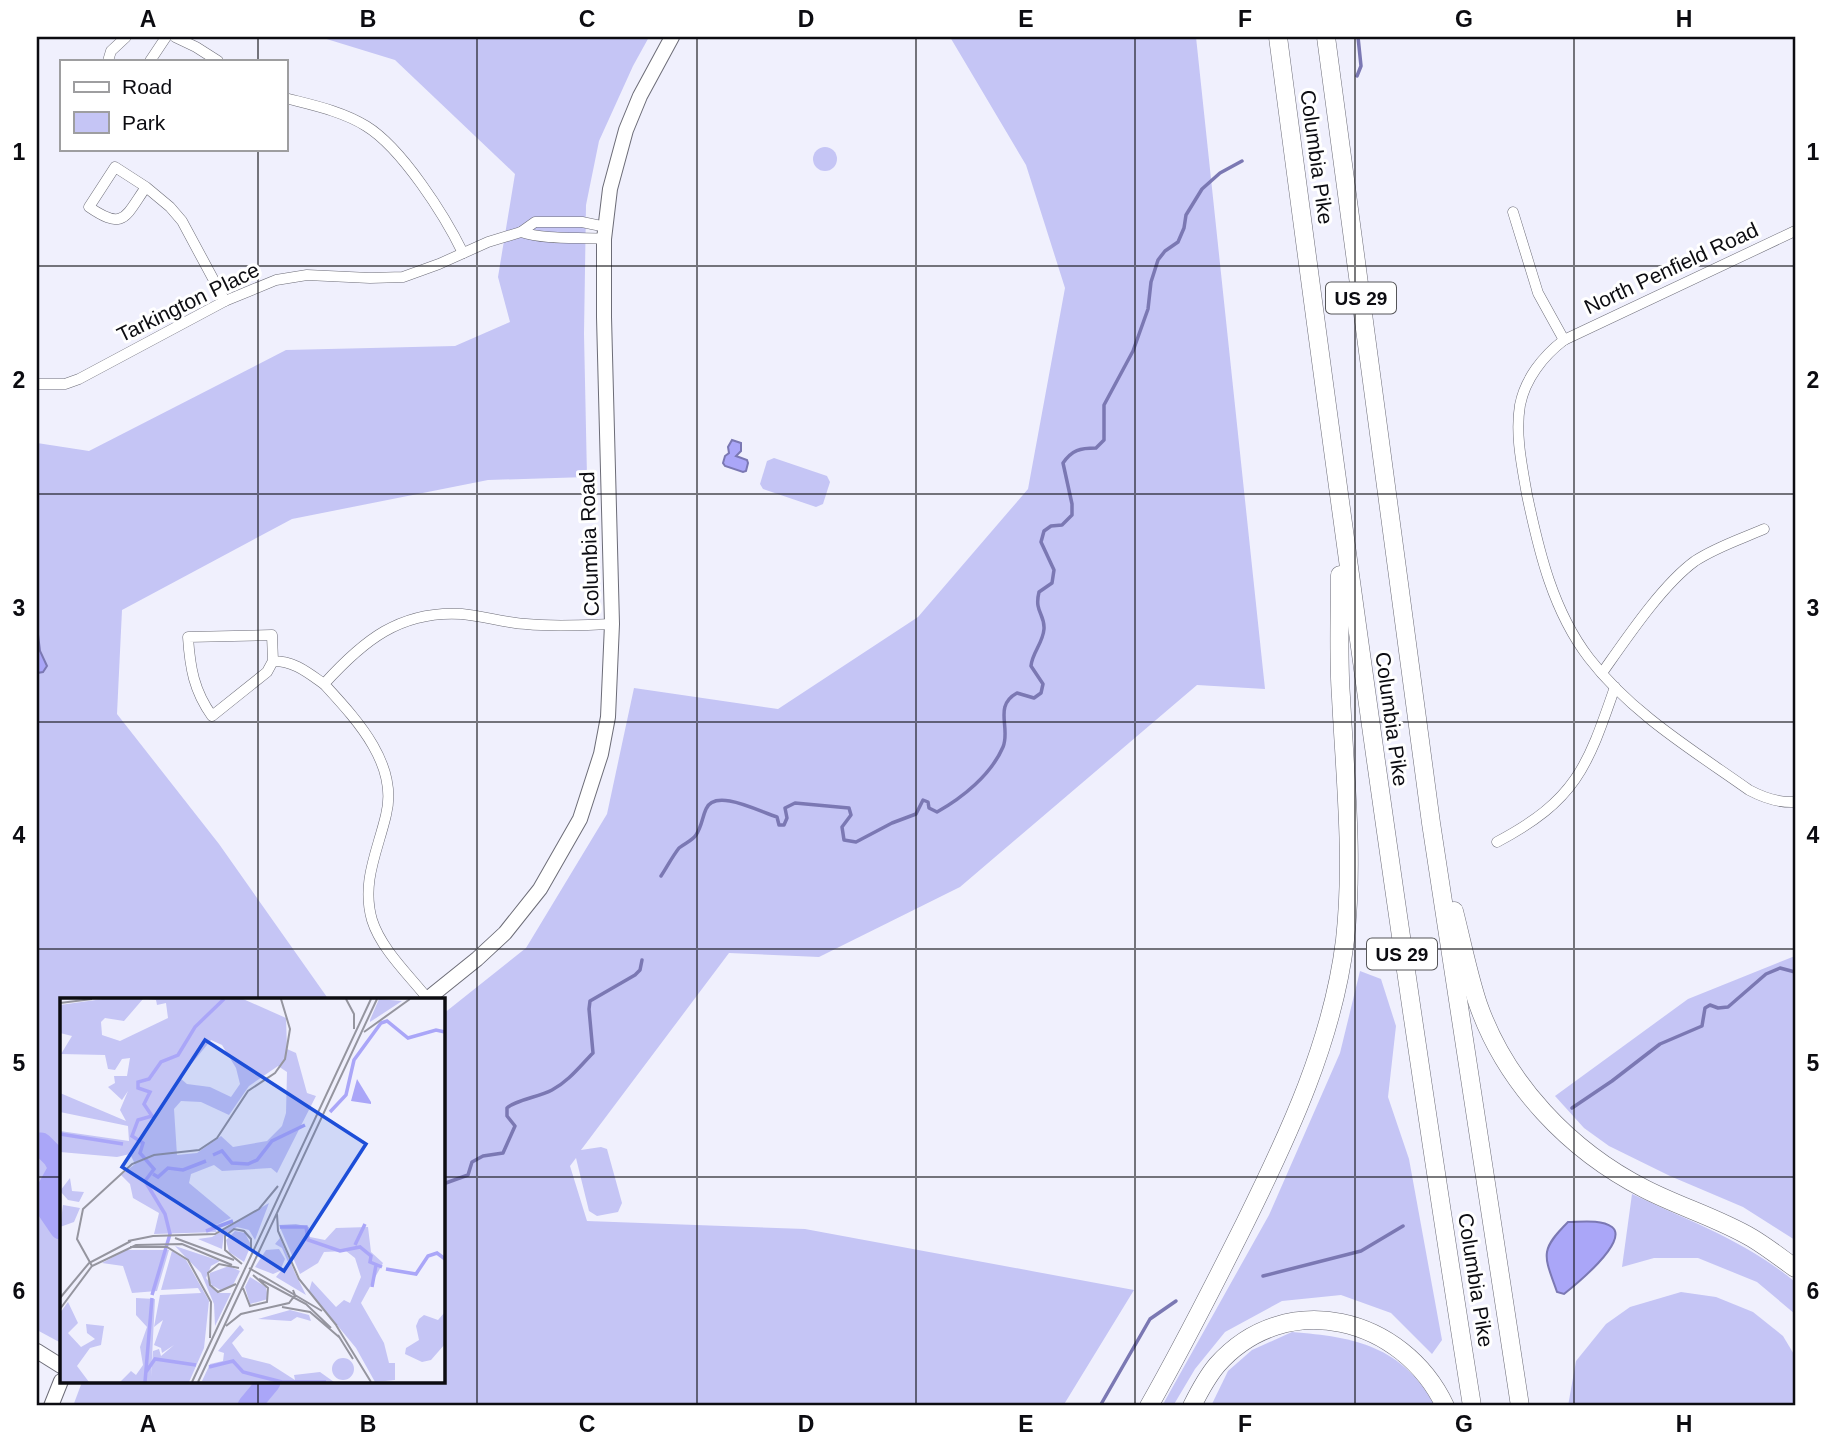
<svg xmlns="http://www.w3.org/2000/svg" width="1832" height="1443" font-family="Arial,sans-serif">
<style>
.green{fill:#c5c5f5}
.water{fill:#aaa6f8;stroke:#7b78b3;stroke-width:2}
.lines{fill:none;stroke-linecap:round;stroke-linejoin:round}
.stream{stroke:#7b78b3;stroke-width:3.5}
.river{stroke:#aaa6f8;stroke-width:23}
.street-casing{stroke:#6c6c77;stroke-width:11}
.secondary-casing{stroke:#6c6c77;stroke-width:16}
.highway-casing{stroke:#6c6c77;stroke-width:19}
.street{stroke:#fff;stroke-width:10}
.secondary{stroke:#fff;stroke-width:14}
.highway{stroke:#fff;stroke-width:18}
.grid{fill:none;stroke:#0c0c11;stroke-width:2;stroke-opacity:0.55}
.labels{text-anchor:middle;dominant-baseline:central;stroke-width:6;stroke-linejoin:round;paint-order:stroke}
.shield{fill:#fff;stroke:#555558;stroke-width:2}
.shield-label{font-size:19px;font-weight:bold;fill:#0c0c11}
.street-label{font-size:21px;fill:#0c0c11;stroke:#fff}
.inset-river{fill:none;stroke:#aaa6f8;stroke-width:3.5}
.inset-road{fill:none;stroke:#95959f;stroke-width:2}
.view{fill:#1d4ed8;fill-opacity:0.15;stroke:#1d4ed8;stroke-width:3.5}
.inset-edge{fill:none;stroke:#0c0c11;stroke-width:3.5}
.neatline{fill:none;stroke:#0c0c11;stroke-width:2.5}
.grid-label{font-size:23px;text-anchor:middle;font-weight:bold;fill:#0c0c11}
</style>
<rect width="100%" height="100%" fill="#f0f0fd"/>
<!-- green -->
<g class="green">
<path d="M320,37H649L633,66L599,141L586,205L584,334L587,477L488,480L292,519L122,610L117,714L219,844L329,1000H61V1343L37,1330V443L89,451L286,350L455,346L510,322L498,277L515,174L395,60Z"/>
<path d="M950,37H1196L1265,689L1197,685L960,887L819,957L729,953L581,1150L601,1147L607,1149L622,1203L618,1212L597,1216L589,1211L576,1158L570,1166L587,1221L805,1229L1134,1290L1063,1406H73L82,1382H443V1014L526,948L607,814L634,688L778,709L918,617L1028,489L1065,288L1026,165Z"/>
<circle cx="825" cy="159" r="12"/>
<path d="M774,458L827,476L830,482L823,504L816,507L763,489L760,484L767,461Z"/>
<path d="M1795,956V1240L1743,1207L1670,1176L1609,1146L1584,1128L1555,1096L1688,999Z"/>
<path d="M1360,971L1381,979L1396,1026L1388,1097L1409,1159L1442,1340L1432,1354L1391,1313L1341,1295L1282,1301L1225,1332L1195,1369L1173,1406H1162L1269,1215L1340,1053Z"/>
<path d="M1632,1194C1687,1220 1748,1242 1795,1282V1314L1757,1282L1698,1258H1654L1622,1267Z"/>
<path d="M1681,1292L1716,1297L1753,1312L1783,1336L1795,1356V1406H1568L1576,1361L1606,1324L1630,1307Z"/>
<path d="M1292,1332C1355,1337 1402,1346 1435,1406H1211L1228,1371L1252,1350Z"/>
</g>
<!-- water -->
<g class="water">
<path d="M732,440L741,443V451L736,456L747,460L748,463L746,471L743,472L725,466L723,463L725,456L729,453L728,447Z"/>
<path d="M37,626L40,651L47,666L43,672L37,673Z"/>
<path d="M1568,1222C1580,1222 1601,1219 1612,1227C1630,1241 1574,1286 1564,1294L1557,1292C1544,1255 1539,1251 1568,1222Z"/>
</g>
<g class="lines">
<!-- stream -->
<g class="stream">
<path d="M1357,76L1361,66L1358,37"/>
<path d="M661,876C667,867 672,857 679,848C685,843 692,841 696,835C702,826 702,818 706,809C715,787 762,813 777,817L779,825H784L787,818L785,808L795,803L849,808L851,815L842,827L844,840L856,842L892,823L916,814L923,800L928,802L929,808L937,812C962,798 991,775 1003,747C1011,728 993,706 1017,693L1034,698L1041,693L1043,684L1031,666C1032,653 1043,643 1044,629C1045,614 1034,612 1039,592L1052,583L1054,570L1041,542L1044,531L1051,526L1062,525L1072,515V504L1063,463C1072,450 1080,448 1096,448L1104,440V405L1133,351L1148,309L1151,282L1158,260L1165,251L1178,242L1184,228L1186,215L1202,189L1220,173L1242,161"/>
<path d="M1572,1108L1612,1081L1660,1044L1702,1026L1705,1008L1710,1005L1718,1008L1728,1007L1766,974L1780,968L1795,972"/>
<path d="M443,1184L468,1175L472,1162L483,1156L503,1153L515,1126L507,1116V1108C515,1100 539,1097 552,1090C569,1081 580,1066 593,1053L589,1009L590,1001L635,975L640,970L642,960"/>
<path d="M37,1213L52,1216"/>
<path d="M1263,1276L1361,1251L1403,1226"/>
<path d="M1100,1406L1150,1319L1176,1301"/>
</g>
<!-- river -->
<g class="river">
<path d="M37,1144H41L54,1157L60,1168L49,1188L48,1209L61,1228"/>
<path d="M249,1406L269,1382"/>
</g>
<defs>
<g id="street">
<path d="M175,37L196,47L218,61"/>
<path d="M108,61L111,51L126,37"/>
<path d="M150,61L166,37"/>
<path d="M285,98C312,105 342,111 366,126C402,148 445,216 463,253"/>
<path d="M146,187L115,167L89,207C124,231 125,217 146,187L170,207L182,221L225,301"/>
<path d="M1513,212L1538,293L1564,340"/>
<path d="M1795,231L1564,340C1543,356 1525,379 1520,405C1515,435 1522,466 1527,495C1539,552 1553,611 1589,658C1631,713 1694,751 1749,790C1764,798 1778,803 1795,802"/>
<path d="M521,232C546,240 578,237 604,239"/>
<path d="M37,384H65L79,379L225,301L276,280L307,275L370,278L403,277L439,264L488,242L521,232L535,222H582L606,227"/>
<path d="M273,661L272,635L188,637C190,668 194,691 212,716L267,672L273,661C294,661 307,672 324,684"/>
<path d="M1602,673C1626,639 1662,585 1695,561C1716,547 1741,539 1764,529"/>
<path d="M1497,842C1576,800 1587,768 1615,687"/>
<path d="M428,999C409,975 381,949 372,920C361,882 378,850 386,815C399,764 356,719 324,684C363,641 400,610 462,614C484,616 505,623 526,624C555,627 584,625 612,624"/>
</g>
<g id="secondary">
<path d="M426,1000L477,959L505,933L540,889L580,819L601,754L608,717L612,624L604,317V239L610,189L626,130L640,96L672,37"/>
<path d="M37,1351L61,1366"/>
<path d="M51,1406L61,1381"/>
</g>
<g id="highway">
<path d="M1278,37C1338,494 1400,951 1472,1406"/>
<path d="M1326,37L1431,823L1520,1406"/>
<path d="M1454,911C1462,942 1468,974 1478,1004C1506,1084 1570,1151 1645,1189C1680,1207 1718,1218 1752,1238C1767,1247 1781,1258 1795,1268"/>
<path d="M1149,1406C1183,1346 1214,1285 1245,1223C1289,1134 1333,1040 1345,940C1354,859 1345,777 1341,697C1338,656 1340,615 1340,575"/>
<path d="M1192,1406C1199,1392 1206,1378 1217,1365C1286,1287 1403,1317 1445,1406"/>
</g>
</defs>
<!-- street casing -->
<use href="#street" class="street-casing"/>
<!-- secondary casing -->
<use href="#secondary" class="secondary-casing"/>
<!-- highway casing -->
<use href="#highway" class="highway-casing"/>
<!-- street -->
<use href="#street" class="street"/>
<!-- secondary -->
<use href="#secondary" class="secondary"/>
<!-- highway -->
<use href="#highway" class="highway"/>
</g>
<!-- grid -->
<path class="grid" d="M258,37V61M477,37V1406M697,37V1406M916,37V1406M1135,37V1406M1355,37V1406M1574,37V1406M258,149V1000M37,266H1795M37,494H1795M37,722H1795M37,949H1795M37,1177H61M443,1177H1795M258,1382V1406"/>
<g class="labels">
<!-- shield labels -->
<g class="shield">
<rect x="1326" y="282.5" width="70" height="31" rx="5"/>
<rect x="1367" y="938.5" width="70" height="31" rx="5"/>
</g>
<g class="shield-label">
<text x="1361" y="298">US 29</text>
<text x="1402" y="954">US 29</text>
</g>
<!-- street labels -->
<g class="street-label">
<text transform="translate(1317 157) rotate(82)">Columbia Pike</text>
<text transform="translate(1671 268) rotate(-25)">North Penfield Road</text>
<text transform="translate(188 302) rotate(-26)">Tarkington Place</text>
<text transform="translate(589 544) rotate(-92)">Columbia Road</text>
<text transform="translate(1392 719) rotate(82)">Columbia Pike</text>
<text transform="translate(1476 1280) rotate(81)">Columbia Pike</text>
</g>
</g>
<!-- overview -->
<g transform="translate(60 998)">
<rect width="385" height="385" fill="#f0f0fd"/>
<path d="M43,1H83L64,23L45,20L41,24L42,37L60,43L108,20L106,5L97,7L96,2L88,1H183L226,20L227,51L236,55L247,95L256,98L217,175L211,170L162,173L154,167L131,176L129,185L171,220L154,228L157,234L94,236L99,215L73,200L70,186L61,177L75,166L70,156L57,159L0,154V133L69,143L68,128L0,114V95L66,123L60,112L68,93L62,102L48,89L55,85L54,78H67L70,60L62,61L55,72L48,71L45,57L1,56L12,38L0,35V7ZM151,42L162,47L176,70L180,86L171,99L150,89L127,86L120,80ZM218,68L227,74L226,115L222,128L207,143L173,149L161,138L137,155L117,157L114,111L121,103L141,104L169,117L189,88ZM319,1L342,3L310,24V22ZM10,180L12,193L24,194L19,204L8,202L0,193ZM209,205L195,242L189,232L177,229L164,236L162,251L138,241L152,239ZM3,207L20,210L14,224L0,229ZM236,226L249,229L250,239L265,242L276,230L308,229L311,254L323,265L301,305L324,345L329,365H335V382L315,384L296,350L249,293L252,283L276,309L284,302L290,305L301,279L295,260L286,253L264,254L258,265L240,276L219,227ZM175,233L185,235L191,247L184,264L169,254L166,242ZM220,240L235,275L246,297L216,279L228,264L222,250L215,246ZM115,248L160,263L151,268L146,280L159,295H171L155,328L154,306L141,275ZM219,251L225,261L220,273L213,276L195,269L206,252ZM66,252H109L97,293L72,295L63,268L42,265ZM112,253L126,262L149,303L144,350L129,384H60L71,373L76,377L83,367L80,349L87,329L76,317V300L95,301L91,379L93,353L99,351L101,358L114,347L102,355L101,350L94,347L103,322L94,329L100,297L141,295L138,290L101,292ZM169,268L180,273L172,289L162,293L150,286V275ZM190,279L206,289L208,301L190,306L185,289ZM8,304L18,325L8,335L21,349L35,341L27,335L26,326L44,328L41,347L30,350L17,368L29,384H0V315ZM230,312L249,317L251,323L237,319L231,323L198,321ZM385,314V346L371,362L362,364L345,356L346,350L359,342L356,328L359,321L364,317L378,322ZM180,327L184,332L172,345L182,359L210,366L235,382L234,377L260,374L274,384L142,383L150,366L163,363L164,355L158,353ZM272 371a11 11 0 1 1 22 0a11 11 0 1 1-22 0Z" fill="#c5c5f5" fill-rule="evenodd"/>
<path d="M297,81L311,104V106L291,103Z" fill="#aaa6f8"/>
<path class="inset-river" d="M270,114L286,97L294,62L321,25L327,23L348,40L376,32L385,34M0,136L63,146M153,157L162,153L172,165L188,166L197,162L212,143L245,127M93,176L98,179L108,170L123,172L146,163M220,229H246L248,242L280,253L300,249L311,258L310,264L322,269M146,233L173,223M295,247L305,226M326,271L356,276L368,258L377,255L385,261M312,289L316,267M92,297L110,236L105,216L85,183L94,171L80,155L83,145L72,138L78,122L92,118L84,106L90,94L78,90V84L89,81L101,64L118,57L135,29L164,1M149,369L173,363L183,374L222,384H266M86,374L95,361L136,367M85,384L92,300"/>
<path class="inset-road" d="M286,1L294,16V31M0,5L32,1M304,34L350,1M217,216L218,233L239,281L277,328M115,240L174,262M68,243L93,238L155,236L199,211L218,188M70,249H107L128,262L151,304L150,340M182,266L165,252V238L174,231L184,233L191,241V250M32,268L17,241L23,211L72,166L94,157L139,152L157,140L188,93L215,75L225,61L230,31L221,1M189,270L262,313M199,281L246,306L271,330M176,286L158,294L150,287L148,275L159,266L179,270M183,290L190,308L207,304L208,290L193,277M0,300L29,265L71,243M222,309L250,314L279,339M0,311L32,268L76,247L122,246L172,267M276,327L311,384M166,328L181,316L229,305L235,297L233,292M278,337L293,361M132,384L311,1M138,384L317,1"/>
<path class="view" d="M145,42L306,146L224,273L62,169Z"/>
<rect width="385" height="385" class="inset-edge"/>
</g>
<!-- border -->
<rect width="1832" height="1443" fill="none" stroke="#ffffff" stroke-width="77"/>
<!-- legend -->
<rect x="60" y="60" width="228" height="91" fill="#ffffff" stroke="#9e9ea0" stroke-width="2"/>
<rect x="74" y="82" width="35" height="10" fill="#ffffff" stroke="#9e9ea0" stroke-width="2"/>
<text x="122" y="94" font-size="21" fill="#0c0c11">Road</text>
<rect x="74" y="112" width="35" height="21" fill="#c5c5f5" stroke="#9e9ea0" stroke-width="2"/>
<text x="122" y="130" font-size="21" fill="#0c0c11">Park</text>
<rect x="38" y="38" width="1756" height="1366" class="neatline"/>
<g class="grid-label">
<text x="148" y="27">A</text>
<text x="368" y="27">B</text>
<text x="587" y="27">C</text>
<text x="806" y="27">D</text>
<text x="1026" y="27">E</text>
<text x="1245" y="27">F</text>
<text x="1464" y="27">G</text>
<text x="1684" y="27">H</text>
<text x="19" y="160">1</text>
<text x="1813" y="160">1</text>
<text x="19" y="388">2</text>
<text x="1813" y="388">2</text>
<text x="19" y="616">3</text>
<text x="1813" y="616">3</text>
<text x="19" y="843">4</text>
<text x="1813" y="843">4</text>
<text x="19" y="1071">5</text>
<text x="1813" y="1071">5</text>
<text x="19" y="1299">6</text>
<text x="1813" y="1299">6</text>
<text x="148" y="1432">A</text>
<text x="368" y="1432">B</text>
<text x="587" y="1432">C</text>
<text x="806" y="1432">D</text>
<text x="1026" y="1432">E</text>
<text x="1245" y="1432">F</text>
<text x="1464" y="1432">G</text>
<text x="1684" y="1432">H</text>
</g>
</svg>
